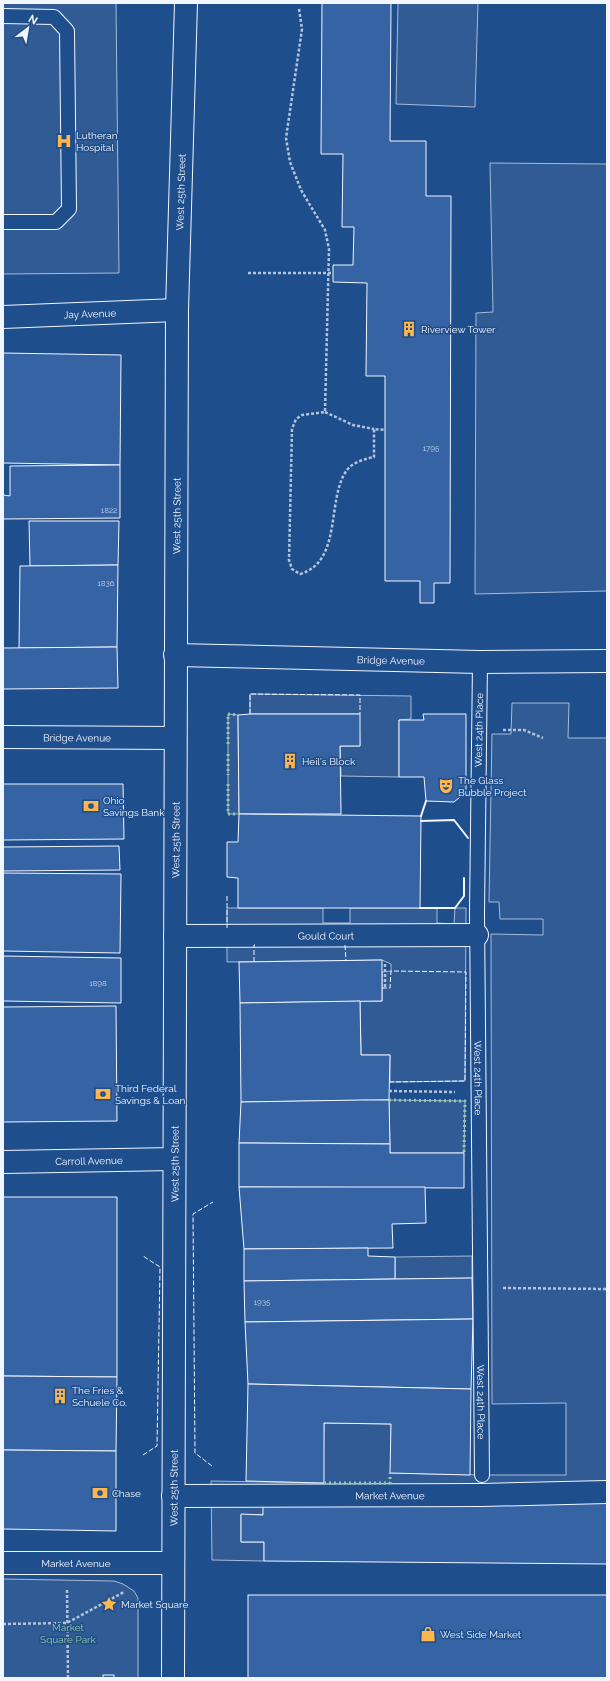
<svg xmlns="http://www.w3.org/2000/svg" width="610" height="1681" font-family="Raleway,sans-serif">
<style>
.built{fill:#305b95;stroke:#a8bbd7}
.building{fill:#3563a3;stroke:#f2f6ff}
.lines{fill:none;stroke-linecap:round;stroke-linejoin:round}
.service-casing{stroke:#f2f6ff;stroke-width:16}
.pedestrian-casing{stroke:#f2f6ff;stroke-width:24}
.minor-casing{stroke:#f2f6ff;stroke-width:24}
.primary-casing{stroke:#f2f6ff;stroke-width:24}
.path{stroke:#b3c4dc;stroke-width:2.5;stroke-dasharray:3 2;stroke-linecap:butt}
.service{stroke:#1f4e8c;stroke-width:14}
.pedestrian{stroke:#1f4e8c;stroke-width:22}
.minor{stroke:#1f4e8c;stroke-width:22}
.primary{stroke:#1f4e8c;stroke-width:22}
.hedge{stroke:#97c8a6;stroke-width:3;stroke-dasharray:2 3;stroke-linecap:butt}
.fence{stroke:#f2f6ff;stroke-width:1;stroke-dasharray:5 2;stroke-linecap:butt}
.wall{stroke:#f2f6ff;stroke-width:2}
.labels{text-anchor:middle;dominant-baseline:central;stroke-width:3;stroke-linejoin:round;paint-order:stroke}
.number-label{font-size:8px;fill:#c3d1e8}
.poi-label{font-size:10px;fill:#f2f6ff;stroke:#1f4e8c;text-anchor:start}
.street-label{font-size:10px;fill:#f2f6ff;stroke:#1f4e8c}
.park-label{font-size:10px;fill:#97c8a6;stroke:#1f4e8c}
</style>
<rect width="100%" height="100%" fill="#1f4e8c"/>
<!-- built -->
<g class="built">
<path d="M3,3H116L119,273L3,274Z"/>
<path d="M398,3H478L475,107L396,104Z"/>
<path d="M490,163L607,164V591L475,594L476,313L493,312Z"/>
<path d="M250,694L411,696V719L399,720V777L341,776L340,746H360L359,714H250Z"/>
<path d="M512,703H569L568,738H607V1503L241,1515V1542H264V1561L212,1560L211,1481L323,1483L324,1423L391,1424V1473L482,1475H566V1403L492,1404L491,934L543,935V919H500L499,902H489L492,734H511Z"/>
<path d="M228,714L238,715L239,814H228Z"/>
<path d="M227,908H323V923H350V908H437V923L454,924L455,908H466L465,1081L390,1082V1055H361L360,1001H382V972L391,971V964L382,960L227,962Z"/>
<path d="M389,1100L465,1101L464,1153H390Z"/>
<path d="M472,1256V1278L395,1279V1257Z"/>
<path d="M3,1579L114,1581L123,1584L134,1591L138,1598V1678H3Z"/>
</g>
<!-- building -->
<g class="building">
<path d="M322,3H391L390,141H426V196H451L450,583H434V603H420V581H385V376H366L367,283L333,282V265H353L354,227H342L343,154H321Z"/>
<path d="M3,353L121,355L120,465L3,463Z"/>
<path d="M120,465V518L3,519V495L10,496V466Z"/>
<path d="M29,521H119L118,565L30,566Z"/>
<path d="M118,565L117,647L19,648L20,566Z"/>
<path d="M117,647L118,688L3,689V648Z"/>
<path d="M250,714H360V746H340L341,814H239L238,715Z"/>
<path d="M423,714H466V792L454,802L426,801L424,777H399V720H424Z"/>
<path d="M3,784H123L124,839L3,840Z"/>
<path d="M239,814L421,816L420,908H238V878L227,877V842H238Z"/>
<path d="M119,846L120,870L3,871V847Z"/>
<path d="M3,873L121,874L120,953L3,951Z"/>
<path d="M3,956L121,958V1003L3,1001Z"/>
<path d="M382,960V1001L240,1003L239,962Z"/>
<path d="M360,1001L361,1055H390L389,1100L241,1102L240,1003Z"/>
<path d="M116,1006L117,1121L3,1122V1007Z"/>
<path d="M361,1100H389L390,1144L239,1143L241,1102Z"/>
<path d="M239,1143L390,1144V1153H464V1188L239,1187Z"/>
<path d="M239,1187H425L426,1223L392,1224L393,1248L244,1249Z"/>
<path d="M3,1197H117V1377L3,1376Z"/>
<path d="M368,1248V1256L395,1257V1279L244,1281V1249Z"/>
<path d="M472,1278L473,1319L245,1322L244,1281Z"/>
<path d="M473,1319L471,1389L248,1384L245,1322Z"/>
<path d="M3,1376L117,1377L116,1451L3,1450Z"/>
<path d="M248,1384L471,1389L470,1475L390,1473L391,1424L324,1423V1483L246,1481Z"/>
<path d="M3,1450L116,1451V1531L3,1529Z"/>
<path d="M263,1501L607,1503V1564L264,1561V1542H241V1514L263,1515Z"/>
<rect x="248" y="1595" width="359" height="83"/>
<rect x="103" y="1675" width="11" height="3"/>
</g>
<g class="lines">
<defs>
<g id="service">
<path d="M3,16L54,17L67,31L69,209L56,222H3"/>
<path id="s1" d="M480,662L477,913L482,1475"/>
</g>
<g id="pedestrian">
<path id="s2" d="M175,936L477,935"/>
<path id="s3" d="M173,1496L482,1495L607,1492"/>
<path id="s4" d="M3,1563H173"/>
</g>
<g id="minor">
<path id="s5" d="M3,317L177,310"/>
<path id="s6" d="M175,655L480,662L607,661"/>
<path id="s7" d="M3,737L175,738"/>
<path id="s8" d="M3,1162L174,1159"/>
</g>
<g id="primary">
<path id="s9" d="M173,1678L177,310L186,3"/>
</g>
</defs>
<!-- service casing -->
<use href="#service" class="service-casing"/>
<!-- pedestrian casing -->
<use href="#pedestrian" class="pedestrian-casing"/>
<!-- minor casing -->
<use href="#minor" class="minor-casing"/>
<!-- primary casing -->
<use href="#primary" class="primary-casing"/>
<!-- path -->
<g class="path">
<path d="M299,9L302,29L286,138L290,162L301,190L325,230L329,249L325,412L302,415L296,419L292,429L289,560L292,569L300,574C343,562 326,498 347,470C353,462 365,459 374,457V429L385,430"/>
<path d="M248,273H332"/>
<path d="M325,412L353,425L374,429"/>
<path d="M503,730H524L543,738"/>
<path d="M385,987V964"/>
<path d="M389,1091L455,1092"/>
<path d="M503,1288L607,1289"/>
<path d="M67,1590L68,1678"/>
<path d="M3,1624L67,1623L124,1592"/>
</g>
<!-- service -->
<use href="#service" class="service"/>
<!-- pedestrian -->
<use href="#pedestrian" class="pedestrian"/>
<!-- minor -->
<use href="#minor" class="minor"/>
<!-- primary -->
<use href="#primary" class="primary"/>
<!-- hedge -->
<g class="hedge">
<path d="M228,744V714L238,715"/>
<path d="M228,754V775"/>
<path d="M228,784V814H239"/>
<path d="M389,1100L465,1101L464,1153"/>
<path d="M324,1483H390V1473"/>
</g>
<!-- fence -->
<g class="fence">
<path d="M250,714V694L360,695V714"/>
<path d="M227,896V928"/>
<path d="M345,945L346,961"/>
<path d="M254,962V945H255"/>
<path d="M382,988H390L391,971L466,972L465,1081L390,1082"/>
<path d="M143,1455L157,1446L160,1267L143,1256"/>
<path d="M212,1466L195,1453L193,1214L213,1202"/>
</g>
<!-- wall -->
<g class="wall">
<path d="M421,816L426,801"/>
<path d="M421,821L454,820L468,838"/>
<path d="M420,908H455L464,896V878"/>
</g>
</g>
<!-- icons -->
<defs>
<symbol id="hospital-bare" viewBox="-9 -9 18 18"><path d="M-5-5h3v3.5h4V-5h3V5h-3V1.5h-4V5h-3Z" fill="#ffb74d" stroke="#1f4e8c" stroke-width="2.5" paint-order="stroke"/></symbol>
<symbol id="building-bare" viewBox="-9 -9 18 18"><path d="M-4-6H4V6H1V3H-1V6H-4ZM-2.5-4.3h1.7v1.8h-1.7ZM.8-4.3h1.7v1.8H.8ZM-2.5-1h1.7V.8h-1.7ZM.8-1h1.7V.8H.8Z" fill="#ffb74d" stroke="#1f4e8c" stroke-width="2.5" paint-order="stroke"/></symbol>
<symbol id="theatre-bare" viewBox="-9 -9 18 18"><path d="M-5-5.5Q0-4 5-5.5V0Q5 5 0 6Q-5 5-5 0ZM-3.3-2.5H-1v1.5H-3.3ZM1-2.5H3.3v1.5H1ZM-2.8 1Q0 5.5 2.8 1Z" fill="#ffb74d" stroke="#1f4e8c" stroke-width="2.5" paint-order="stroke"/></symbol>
<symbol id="bank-bare" viewBox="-9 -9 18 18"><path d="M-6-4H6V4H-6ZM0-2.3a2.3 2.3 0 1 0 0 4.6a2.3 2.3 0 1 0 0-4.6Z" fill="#ffb74d" stroke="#1f4e8c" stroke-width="2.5" paint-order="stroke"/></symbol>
<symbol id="sight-bare" viewBox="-9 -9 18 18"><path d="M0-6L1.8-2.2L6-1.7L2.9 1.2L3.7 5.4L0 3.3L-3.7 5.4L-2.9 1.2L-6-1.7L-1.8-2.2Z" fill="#ffb74d" stroke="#1f4e8c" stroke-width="2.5" paint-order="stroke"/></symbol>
<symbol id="shop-bare" viewBox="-9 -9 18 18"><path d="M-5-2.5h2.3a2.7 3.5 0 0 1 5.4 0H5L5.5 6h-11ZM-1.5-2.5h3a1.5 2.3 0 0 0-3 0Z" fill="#ffb74d" stroke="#1f4e8c" stroke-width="2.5" paint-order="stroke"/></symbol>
</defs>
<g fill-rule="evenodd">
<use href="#hospital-bare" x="53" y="130" width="22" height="22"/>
<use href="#building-bare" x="398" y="318" width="22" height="22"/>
<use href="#building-bare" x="279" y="750" width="22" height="22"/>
<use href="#theatre-bare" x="435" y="775" width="22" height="22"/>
<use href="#bank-bare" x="80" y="795" width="22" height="22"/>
<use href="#bank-bare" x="92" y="1083" width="22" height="22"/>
<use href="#building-bare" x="49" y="1385" width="22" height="22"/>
<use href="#bank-bare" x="89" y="1482" width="22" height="22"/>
<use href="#sight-bare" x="98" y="1593" width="22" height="22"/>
<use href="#shop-bare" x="417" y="1623" width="22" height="22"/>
</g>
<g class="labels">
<!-- number labels -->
<g class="number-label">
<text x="431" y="448">1795</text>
<text x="109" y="510">1822</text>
<text x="106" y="583">1836</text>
<text x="98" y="983">1898</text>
<text x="262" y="1302">1935</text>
</g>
<!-- poi labels -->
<g class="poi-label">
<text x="76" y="135">Lutheran<tspan x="76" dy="12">Hospital</tspan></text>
<text x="421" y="329">Riverview Tower</text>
<text x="302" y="761">Heil's Block</text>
<text x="458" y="780">The Glass<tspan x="458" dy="12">Bubble Project</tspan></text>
<text x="103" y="800">Ohio<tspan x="103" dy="12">Savings Bank</tspan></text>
<text x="115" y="1088">Third Federal<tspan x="115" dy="12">Savings &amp; Loan</tspan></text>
<text x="72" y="1390">The Fries &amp;<tspan x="72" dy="12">Schuele Co.</tspan></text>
<text x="112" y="1493">Chase</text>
<text x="121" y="1604">Market Square</text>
<text x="440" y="1634">West Side Market</text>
</g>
<!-- street labels -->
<g class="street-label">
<text stroke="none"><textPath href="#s9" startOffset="1486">West 25th Street</textPath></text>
<text stroke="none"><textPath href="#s5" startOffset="87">Jay Avenue</textPath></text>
<text stroke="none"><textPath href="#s9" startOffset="1162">West 25th Street</textPath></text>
<text stroke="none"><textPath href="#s6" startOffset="216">Bridge Avenue</textPath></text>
<text transform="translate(479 730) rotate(-89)">West 24th Place</text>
<text stroke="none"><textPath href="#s7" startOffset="74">Bridge Avenue</textPath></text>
<text stroke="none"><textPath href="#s9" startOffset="838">West 25th Street</textPath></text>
<text stroke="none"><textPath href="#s2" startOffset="151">Gould Court</textPath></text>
<text stroke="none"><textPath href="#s1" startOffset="416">West 24th Place</textPath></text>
<text stroke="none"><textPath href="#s8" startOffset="86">Carroll Avenue</textPath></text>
<text stroke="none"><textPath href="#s9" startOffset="514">West 25th Street</textPath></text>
<text stroke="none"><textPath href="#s1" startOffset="740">West 24th Place</textPath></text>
<text stroke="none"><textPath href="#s9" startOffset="190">West 25th Street</textPath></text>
<text stroke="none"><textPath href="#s3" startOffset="217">Market Avenue</textPath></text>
<text stroke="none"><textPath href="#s4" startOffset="73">Market Avenue</textPath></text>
</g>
<!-- park labels -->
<g class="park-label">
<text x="68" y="1627">Market<tspan x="68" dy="12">Square Park</tspan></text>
</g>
</g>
<!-- border -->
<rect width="610" height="1681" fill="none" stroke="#f2f6ff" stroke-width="8"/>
<!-- north arrow -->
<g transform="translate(28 28) rotate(31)" stroke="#1f4e8c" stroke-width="3" paint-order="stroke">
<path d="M0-3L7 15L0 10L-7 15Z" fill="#f2f6ff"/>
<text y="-6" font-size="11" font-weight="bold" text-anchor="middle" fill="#f2f6ff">N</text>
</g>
</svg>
